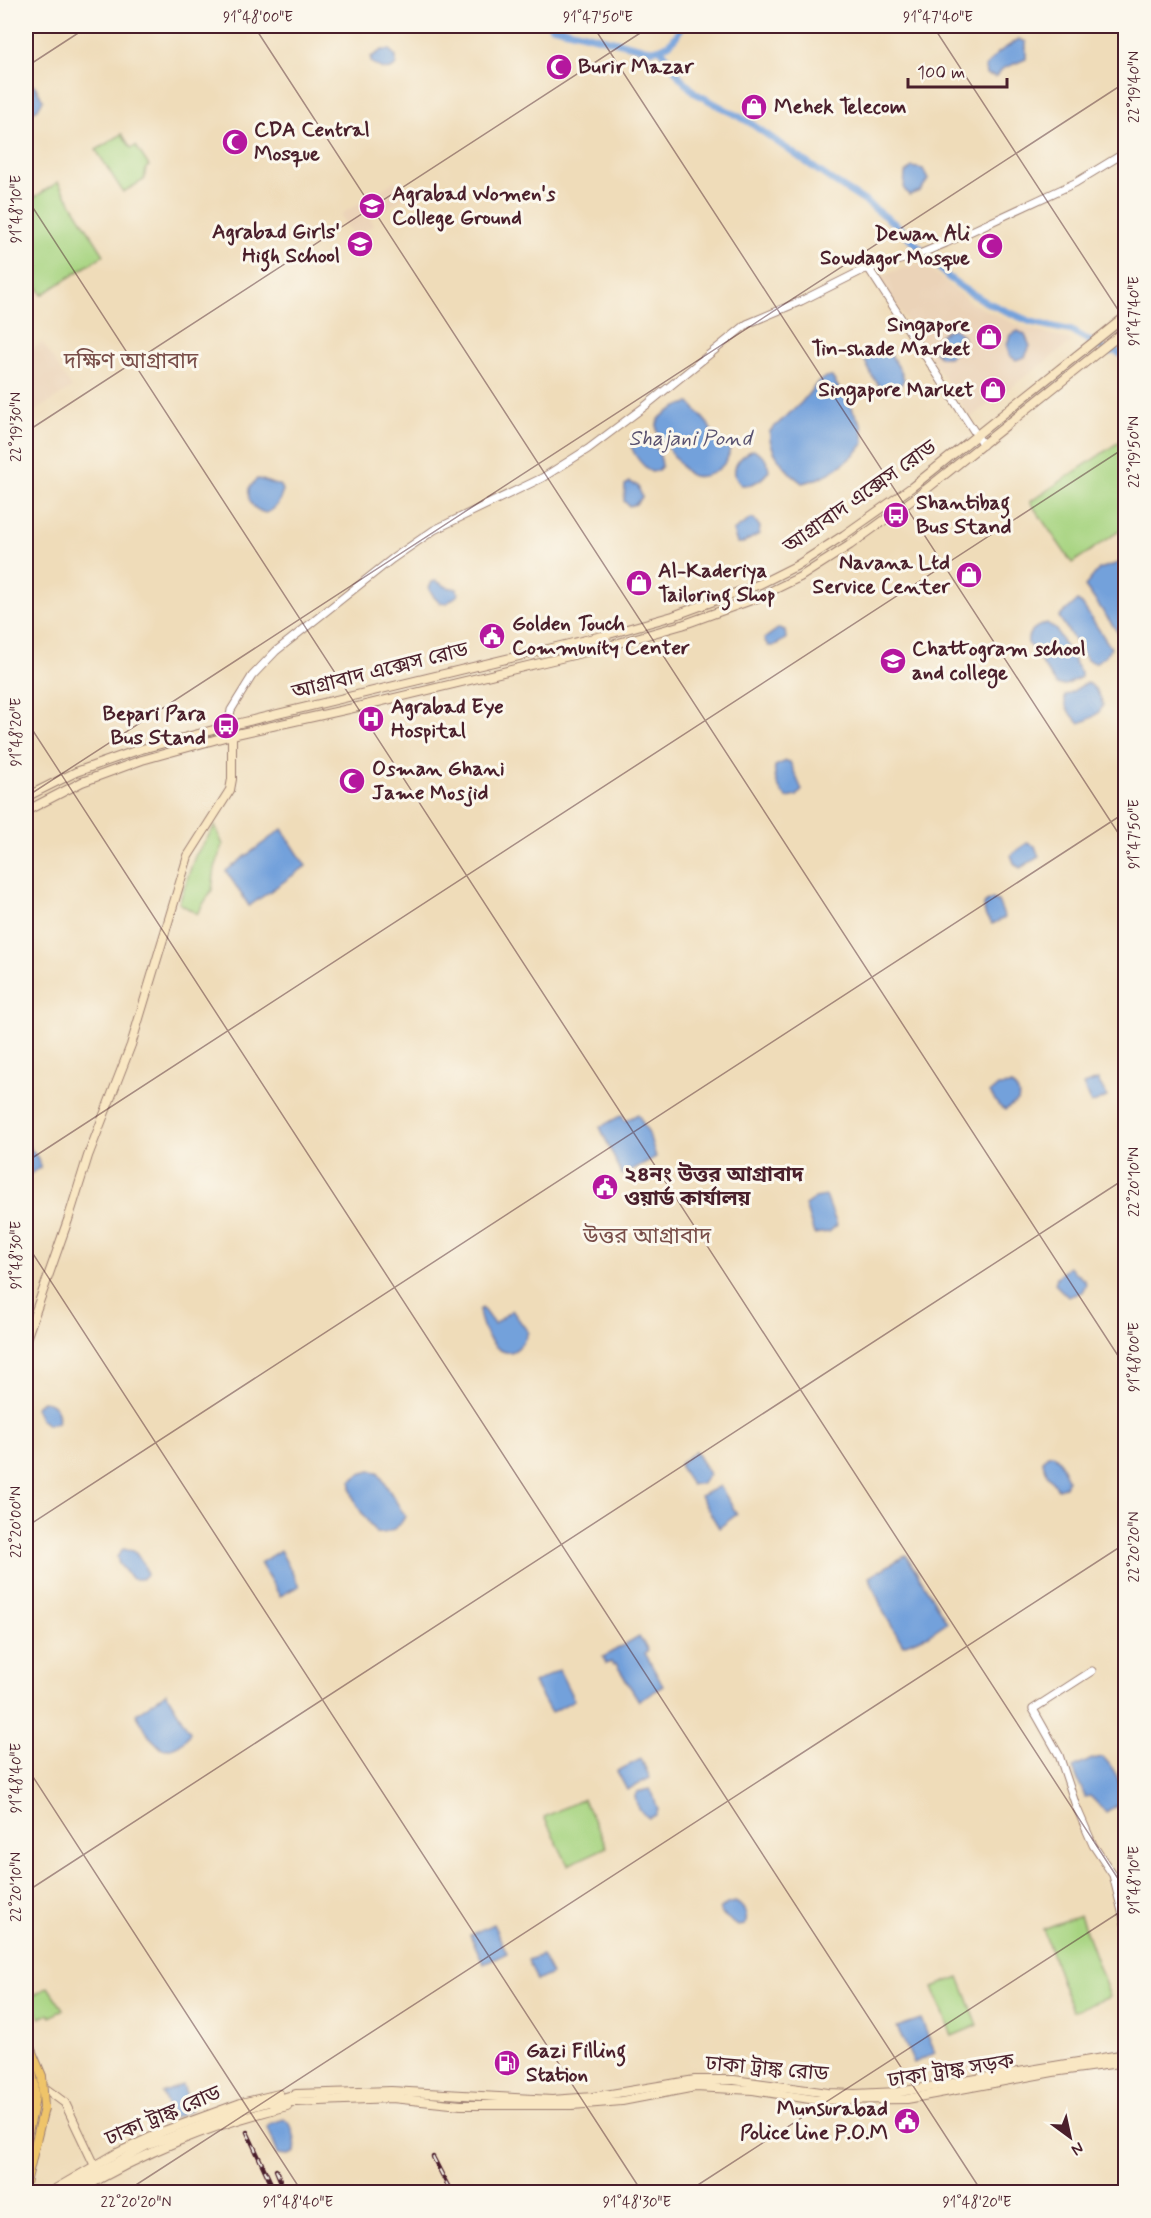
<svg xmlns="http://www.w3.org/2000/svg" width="1151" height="2218" font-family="Mynerve,'Noto Sans Bengali',sans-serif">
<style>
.built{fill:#ebd3b8}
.green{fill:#a7d481;stroke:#787a56;stroke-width:1.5}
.water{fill:#73a1db;stroke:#5e6083;stroke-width:1.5}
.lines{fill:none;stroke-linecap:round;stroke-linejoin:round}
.canal{stroke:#73a1db;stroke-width:7}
.tertiary-casing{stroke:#9c7e72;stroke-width:9}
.secondary-casing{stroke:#9c7e72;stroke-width:10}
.trunk-casing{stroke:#9c7e72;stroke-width:10}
.tertiary{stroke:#fff;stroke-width:7}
.secondary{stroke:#f9e7c3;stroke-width:8}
.trunk{stroke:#efc469;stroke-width:8}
.rail-casing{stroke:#4a1f2b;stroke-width:4.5}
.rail{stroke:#fbf7ec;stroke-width:2;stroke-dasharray:7;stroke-linecap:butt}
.trunk-bridge-casing{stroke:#9c7e72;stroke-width:10;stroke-linecap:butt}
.trunk-bridge{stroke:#efc469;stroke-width:8}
.ticks{fill:none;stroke:#4a1f2b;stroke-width:1.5;stroke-opacity:0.45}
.labels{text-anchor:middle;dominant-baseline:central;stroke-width:6;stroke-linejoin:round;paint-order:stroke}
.poi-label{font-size:21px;font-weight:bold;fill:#4a1f2b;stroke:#fbf7ec;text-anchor:start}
.street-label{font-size:21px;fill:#4a1f2b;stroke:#fbf7ec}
.neighbourhood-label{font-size:22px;fill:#794e49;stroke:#fbf7ec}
.water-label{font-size:22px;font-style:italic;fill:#5a5371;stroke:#fbf7ec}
.neatline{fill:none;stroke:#4a1f2b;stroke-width:2}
.ticks-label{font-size:15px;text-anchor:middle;fill:#4a1f2b}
</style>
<rect width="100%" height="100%" fill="#fbf7ec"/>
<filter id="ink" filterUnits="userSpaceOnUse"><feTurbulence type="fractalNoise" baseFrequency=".0167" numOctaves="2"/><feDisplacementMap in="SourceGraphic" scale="12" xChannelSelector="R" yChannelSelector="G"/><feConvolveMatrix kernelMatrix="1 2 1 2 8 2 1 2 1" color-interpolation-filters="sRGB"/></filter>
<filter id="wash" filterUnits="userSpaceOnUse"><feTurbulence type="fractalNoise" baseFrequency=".008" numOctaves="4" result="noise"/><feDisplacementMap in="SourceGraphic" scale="24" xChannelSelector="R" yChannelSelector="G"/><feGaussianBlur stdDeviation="1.35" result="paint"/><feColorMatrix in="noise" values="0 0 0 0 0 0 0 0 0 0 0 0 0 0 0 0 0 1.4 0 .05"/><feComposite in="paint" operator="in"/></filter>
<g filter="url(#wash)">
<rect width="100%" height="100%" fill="#efdcb9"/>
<!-- built -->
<g class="built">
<path d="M395,181L405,197L370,218L374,225L354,237L340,215Z"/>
<path d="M921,262L971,303L1019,326L1073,341L970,418L878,277Z"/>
<path d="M42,342L72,388L26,417V354Z"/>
</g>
<!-- green -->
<g class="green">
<path d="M122,134L131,148L136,146L149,166L146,168L144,180L123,192L96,150Z"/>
<path d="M58,182L104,255L42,295L26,268V203Z"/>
<path d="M1125,438V527L1072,563L1030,502Z"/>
<path d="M215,826L223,845L215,868L212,890L197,914L179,903L195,856Z"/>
<path d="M583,1799L607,1847L568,1865L544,1817Z"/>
<path d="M1080,1915L1110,1997L1072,2011L1043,1929Z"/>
<path d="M959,1977L978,2025L952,2036L933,1987Z"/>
<path d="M26,1985L33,1996L48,1987L63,2009L51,2017L49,2014L40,2018L33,2005L26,2007Z"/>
</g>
<!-- water -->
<g class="water">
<path d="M1019,39L1026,42V59L1002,69L996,77L986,74L985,67L999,52Z"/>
<path d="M382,50H390L396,57V65C388,74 379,68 371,62V57Z"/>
<path d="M31,85L35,86L43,100L38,109L30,113L26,111V88Z"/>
<path d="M912,167L923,169L928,180L920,191L909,195L904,189L905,173Z"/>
<path d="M950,329H954C961,333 966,339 963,347L949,357H940L934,350C932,339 941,334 950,329Z"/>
<path d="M1018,331L1025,335L1030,346L1025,357L1016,360L1010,356L1007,345L1010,335Z"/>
<path d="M881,347H886L901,371L904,380L899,387L885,393L872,376L865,361L867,356Z"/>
<path d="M826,377H832L862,425L864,443C850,462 825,479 802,483C787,472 767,450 770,431L801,403L818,382Z"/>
<path d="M690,403L708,424L714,436L729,444C731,452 728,459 723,465C715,473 704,478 693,476C685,474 679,463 674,456C662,441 645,425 668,412C675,408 681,404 690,403Z"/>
<path d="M642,432C653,440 661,453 662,466L657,471L651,472C641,464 632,454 630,441Z"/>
<path d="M753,450C762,452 768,461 769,470C763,480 752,486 741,485C727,471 738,457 753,450Z"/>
<path d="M257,479C265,479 270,485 279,485L283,490C280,501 277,509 266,513C253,510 247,501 249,488Z"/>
<path d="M630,482L638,486L642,497L636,504L629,506L624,501L625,485Z"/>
<path d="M751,519H754L760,527L759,534L743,543H737L733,531Z"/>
<path d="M1122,562L1125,563L1126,634L1121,637L1085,586L1099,569Z"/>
<path d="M436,581L447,587L457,589L458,595L447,603H440L434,597L429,588L432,582Z"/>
<path d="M1077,601L1082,604L1111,648L1105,656L1095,663L1087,660L1059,617Z"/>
<path d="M1047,623L1056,630L1081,673V677L1066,685H1057L1054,681L1028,643C1026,632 1037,626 1047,623Z"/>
<path d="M779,628L785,630L786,639L773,646H768L764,639Z"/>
<path d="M1086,683C1095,685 1101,697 1103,705C1100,714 1088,721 1079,723C1072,715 1063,707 1065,696Z"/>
<path d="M786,761L790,762L802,790L797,796L788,798C779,793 773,777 775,766Z"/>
<path d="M282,829L306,866L249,906L226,871Z"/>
<path d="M1027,843L1035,846L1039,857L1020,868L1014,863L1011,855Z"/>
<path d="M992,899L998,901L1005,918L992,924L986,917L983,907L985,903Z"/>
<path d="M1098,1080L1107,1097L1091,1104L1083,1085Z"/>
<path d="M1011,1085C1018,1089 1020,1094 1018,1101L1005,1110L998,1105L990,1093L998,1086Z"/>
<path d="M638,1114L649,1134L656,1157L622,1175L600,1127L622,1115L625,1121Z"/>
<path d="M26,1143L37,1157L41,1168L26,1176Z"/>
<path d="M826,1196L837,1225L829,1232L814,1234L805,1205L815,1198Z"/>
<path d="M1069,1267L1085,1281L1086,1284L1082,1292L1068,1297L1055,1284L1057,1277Z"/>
<path d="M482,1308L494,1324L512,1310L528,1332C510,1376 482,1339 479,1310Z"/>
<path d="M42,1401C54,1401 60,1410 58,1422L48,1425L40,1419L35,1408Z"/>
<path d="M695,1451L709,1474L702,1483L691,1485L679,1465Z"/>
<path d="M1053,1454L1059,1460L1068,1479L1065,1487L1058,1489L1048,1476L1042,1460L1048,1455Z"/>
<path d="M370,1471L378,1472L405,1516C401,1527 387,1535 376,1533C367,1519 348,1499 351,1481L360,1474Z"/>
<path d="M720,1486L737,1514L719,1528L700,1496Z"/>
<path d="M123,1549L134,1551L144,1564L147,1575L141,1579H132L119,1564L117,1557Z"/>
<path d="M280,1550L299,1586L280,1596L260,1563Z"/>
<path d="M906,1555L947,1622L928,1635L903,1645L884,1613L869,1577Z"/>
<path d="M639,1636L648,1650L645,1653L663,1686L639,1701L616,1664L613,1665L611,1662L606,1664L603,1657Z"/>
<path d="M559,1670L574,1700L551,1713L534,1683Z"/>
<path d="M166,1693L190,1732C185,1743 174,1749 162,1749L149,1736L136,1714Z"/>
<path d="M1103,1757C1115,1769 1122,1785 1123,1801L1106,1812L1090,1796L1085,1797L1073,1768L1092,1759Z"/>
<path d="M641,1759L650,1778L627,1790L617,1771Z"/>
<path d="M649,1789L653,1794L658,1810L656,1815L649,1818C640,1813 636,1806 635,1796L637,1792Z"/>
<path d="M735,1902C744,1906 749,1916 745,1925L738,1926L722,1914L720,1910L727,1904Z"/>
<path d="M493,1924L507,1953L484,1964L470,1935Z"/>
<path d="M542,1955L552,1974L537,1981L528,1960Z"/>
<path d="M921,2019L935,2053L914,2063L897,2027Z"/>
<path d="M182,2085L191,2110L173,2118L162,2093Z"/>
<path d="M284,2119C293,2125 297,2141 295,2152L289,2155L278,2154L268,2128L269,2124Z"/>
</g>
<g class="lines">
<!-- canal -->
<g class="canal">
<path d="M551,26L650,50C665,49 676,41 681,26"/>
<path d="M661,49L679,76L695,93L749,122L833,181L866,202L899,227L948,277L963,288L986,302L1031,322L1072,331L1109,352L1115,351L1126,357"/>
</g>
</g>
</g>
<g filter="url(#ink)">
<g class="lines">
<defs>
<g id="tertiary">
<path d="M869,269L983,445"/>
<path d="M232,725L230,716L231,710L252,676L276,651L392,559L434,530L542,478L588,449L644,407L747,324L801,301L863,270L915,256L946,243L1075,183L1126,152"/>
<path d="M1092,1671L1033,1709L1059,1755L1076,1806L1093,1845L1113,1875L1126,1928"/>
</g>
<g id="secondary">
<path d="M26,797L76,772L138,750L232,725L602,636L673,616L760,584L796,566L844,535L912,487L1126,316"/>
<path d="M26,811L82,782L142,760L232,735L349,709L594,650L682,625L757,598L800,577L850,545L919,495L1126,330"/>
<path d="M26,1339L68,1220L88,1156L131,1045L188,856L230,790L232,779V735"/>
<path d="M46,2089L65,2103L95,2166"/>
<path d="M272,2103L392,2098L461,2105H572L622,2101L695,2087L753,2090L816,2100L907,2099L1053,2072L1126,2062"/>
<path d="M50,2192L117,2153L164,2131L241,2103L279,2094"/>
<path d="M63,2192L146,2146L248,2108L296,2094L391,2091L552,2100L593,2097L695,2080H734L828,2093L855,2094L899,2092L1126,2054"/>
<path d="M77,2192C146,2151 208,2126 287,2106"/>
</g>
<path id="trunk" d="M26,2122L32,2093"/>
</defs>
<!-- tertiary casing -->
<use href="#tertiary" class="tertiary-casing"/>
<!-- secondary casing -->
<use href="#secondary" class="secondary-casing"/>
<!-- trunk casing -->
<use href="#trunk" class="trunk-casing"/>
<!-- tertiary -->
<use href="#tertiary" class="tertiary"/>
<!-- secondary -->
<use href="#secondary" class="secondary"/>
<!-- trunk -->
<use href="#trunk" class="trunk"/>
<defs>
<g id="rail">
<path d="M247,2132L275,2192"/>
<path d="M433,2157L451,2192"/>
<path d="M276,2170L285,2192"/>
</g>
</defs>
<!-- rail casing -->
<use href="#rail" class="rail-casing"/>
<!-- rail -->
<use href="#rail" class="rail"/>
<defs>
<g id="trunk-bridge">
<path d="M26,2038L42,2076L44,2108L26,2183"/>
<path d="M26,2056C41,2090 34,2106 26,2140"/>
</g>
</defs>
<!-- trunk-bridge casing -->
<use href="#trunk-bridge" class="trunk-bridge-casing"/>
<!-- trunk-bridge -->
<use href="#trunk-bridge" class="trunk-bridge"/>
</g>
</g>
<!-- ticks -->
<path class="ticks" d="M254,26L1126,1368M593,26L1126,845M933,26L1126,322M26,67L89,26M26,197L1126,1891M26,432L651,26M26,720L982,2192M26,797L1126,82M26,1162L1126,447M26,1243L642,2192M26,1527L1126,812M26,1766L302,2192M26,1892L1126,1178M125,2192L1126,1543M687,2192L1126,1908"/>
<!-- icons -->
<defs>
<symbol id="mosque-disc" viewBox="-11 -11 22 22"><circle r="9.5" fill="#b5179e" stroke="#fbf7ec"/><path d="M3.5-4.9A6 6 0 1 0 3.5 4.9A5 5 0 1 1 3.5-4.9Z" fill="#fff"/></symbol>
<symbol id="shop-disc" viewBox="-11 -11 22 22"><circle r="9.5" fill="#b5179e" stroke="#fbf7ec"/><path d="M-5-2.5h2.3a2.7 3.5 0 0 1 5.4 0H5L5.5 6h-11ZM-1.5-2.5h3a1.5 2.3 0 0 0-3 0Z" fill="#fff"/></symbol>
<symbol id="university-disc" viewBox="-11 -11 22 22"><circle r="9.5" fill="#b5179e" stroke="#fbf7ec"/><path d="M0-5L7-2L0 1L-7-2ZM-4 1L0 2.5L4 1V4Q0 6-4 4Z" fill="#fff"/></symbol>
<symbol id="school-disc" viewBox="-11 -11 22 22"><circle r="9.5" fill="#b5179e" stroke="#fbf7ec"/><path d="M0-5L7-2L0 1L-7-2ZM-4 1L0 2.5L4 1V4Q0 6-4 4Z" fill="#fff"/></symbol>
<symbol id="bus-disc" viewBox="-11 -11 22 22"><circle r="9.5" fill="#b5179e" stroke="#fbf7ec"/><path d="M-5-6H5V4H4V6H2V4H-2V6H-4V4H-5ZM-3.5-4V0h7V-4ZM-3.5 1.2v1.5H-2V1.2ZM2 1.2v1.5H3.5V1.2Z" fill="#fff"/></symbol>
<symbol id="civic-disc" viewBox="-11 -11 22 22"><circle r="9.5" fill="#b5179e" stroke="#fbf7ec"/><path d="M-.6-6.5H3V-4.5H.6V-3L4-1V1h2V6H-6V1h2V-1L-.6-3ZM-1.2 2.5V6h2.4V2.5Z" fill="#fff"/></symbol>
<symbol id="hospital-disc" viewBox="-11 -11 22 22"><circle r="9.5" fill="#b5179e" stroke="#fbf7ec"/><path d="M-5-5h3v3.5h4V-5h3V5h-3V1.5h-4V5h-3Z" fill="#fff"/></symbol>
<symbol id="fuel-disc" viewBox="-11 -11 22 22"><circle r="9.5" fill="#b5179e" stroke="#fbf7ec"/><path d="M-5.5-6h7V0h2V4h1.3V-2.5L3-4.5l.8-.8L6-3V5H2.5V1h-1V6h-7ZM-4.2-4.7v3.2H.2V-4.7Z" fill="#fff"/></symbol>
</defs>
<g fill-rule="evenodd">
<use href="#mosque-disc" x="544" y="52" width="30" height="30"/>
<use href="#shop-disc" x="739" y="92" width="30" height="30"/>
<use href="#mosque-disc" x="220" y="127" width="30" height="30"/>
<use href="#university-disc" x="357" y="191" width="30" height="30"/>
<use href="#school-disc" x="345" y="229" width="30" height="30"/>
<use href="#mosque-disc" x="975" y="231" width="30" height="30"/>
<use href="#shop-disc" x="974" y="322" width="30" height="30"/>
<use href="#shop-disc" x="978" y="375" width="30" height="30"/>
<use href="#bus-disc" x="881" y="500" width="30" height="30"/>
<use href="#shop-disc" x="954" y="560" width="30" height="30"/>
<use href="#shop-disc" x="624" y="568" width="30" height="30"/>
<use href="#civic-disc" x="477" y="621" width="30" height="30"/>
<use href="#school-disc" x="878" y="646" width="30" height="30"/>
<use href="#hospital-disc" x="356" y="704" width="30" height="30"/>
<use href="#bus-disc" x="211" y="711" width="30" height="30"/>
<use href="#mosque-disc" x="337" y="766" width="30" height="30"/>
<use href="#civic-disc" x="590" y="1172" width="30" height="30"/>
<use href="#fuel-disc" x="492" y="2048" width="30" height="30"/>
<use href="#civic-disc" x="892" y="2106" width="30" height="30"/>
</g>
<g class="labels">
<!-- poi labels -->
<g class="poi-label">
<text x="578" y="67">Burir Mazar</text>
<text x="774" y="107">Mehek Telecom</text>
<text x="254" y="130">CDA Central<tspan x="254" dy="24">Mosque</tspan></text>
<text x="392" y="194">Agrabad Women's<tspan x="392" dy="24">College Ground</tspan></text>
<text x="340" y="232" text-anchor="end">Agrabad Girls'<tspan x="340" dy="24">High School</tspan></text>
<text x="970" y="234" text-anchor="end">Dewan Ali<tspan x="970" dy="24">Sowdagor Mosque</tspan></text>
<text x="970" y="325" text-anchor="end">Singapore<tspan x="970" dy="24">Tin-shade Market</tspan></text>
<text x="974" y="390" text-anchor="end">Singapore Market</text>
<text x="916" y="503">Shantibag<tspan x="916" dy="24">Bus Stand</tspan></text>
<text x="950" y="563" text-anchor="end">Navana Ltd<tspan x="950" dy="24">Service Center</tspan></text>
<text x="658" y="571">Al-Kaderiya<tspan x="658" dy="24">Tailoring Shop</tspan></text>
<text x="512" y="624">Golden Touch<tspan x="512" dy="24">Community Center</tspan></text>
<text x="912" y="649">Chattogram school<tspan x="912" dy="24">and college</tspan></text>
<text x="391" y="707">Agrabad Eye<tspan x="391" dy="24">Hospital</tspan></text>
<text x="206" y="714" text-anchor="end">Bepari Para<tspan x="206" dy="24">Bus Stand</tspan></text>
<text x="372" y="769">Osman Ghani<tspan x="372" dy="24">Jame Mosjid</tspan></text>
<text x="624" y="1175">২৪নং উত্তর আগ্রাবাদ<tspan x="624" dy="24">ওয়ার্ড কার্যালয়</tspan></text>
<text x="526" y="2051">Gazi Filling<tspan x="526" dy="24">Station</tspan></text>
<text x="888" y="2109" text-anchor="end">Munsurabad<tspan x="888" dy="24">Police line P.O.M</tspan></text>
</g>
<!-- street labels -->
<g class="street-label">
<text transform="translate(860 497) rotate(-35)">আগ্রাবাদ এক্সেস রোড</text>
<text transform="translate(380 671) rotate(-14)">আগ্রাবাদ এক্সেস রোড</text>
<text transform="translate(767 2069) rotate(5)">ঢাকা ট্রাঙ্ক রোড</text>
<text transform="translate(951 2071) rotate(-9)">ঢাকা ট্রাঙ্ক সড়ক</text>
<text transform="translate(163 2116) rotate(-23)">ঢাকা ট্রাঙ্ক রোড</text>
</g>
<!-- neighbourhood labels -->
<g class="neighbourhood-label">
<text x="131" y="362">দক্ষিণ আগ্রাবাদ</text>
<text x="647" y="1237">উত্তর আগ্রাবাদ</text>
</g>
<!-- water labels -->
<g class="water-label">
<text x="690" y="439">Shajani Pond</text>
</g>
</g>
<!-- margin -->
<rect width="1151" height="2218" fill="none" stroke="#fbf7ec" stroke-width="66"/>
<!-- north arrow -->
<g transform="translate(1070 2137) rotate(147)" stroke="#fbf7ec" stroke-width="4.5" paint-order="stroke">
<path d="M0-4.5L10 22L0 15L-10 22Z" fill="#4a1f2b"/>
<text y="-9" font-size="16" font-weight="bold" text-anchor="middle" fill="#4a1f2b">N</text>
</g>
<!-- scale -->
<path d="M908 78v9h99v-9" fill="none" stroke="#4a1f2b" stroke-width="3"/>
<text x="917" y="78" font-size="18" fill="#4a1f2b" stroke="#fbf7ec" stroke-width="4.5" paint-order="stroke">100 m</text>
<rect x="33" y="33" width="1085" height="2152" class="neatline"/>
<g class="ticks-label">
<text x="258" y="22">91°48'00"E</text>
<text x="598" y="22">91°47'50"E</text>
<text x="938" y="22">91°47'40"E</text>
<text transform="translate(1134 87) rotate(-90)" y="5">22°19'40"N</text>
<text transform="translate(16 209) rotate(-90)" y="5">91°48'10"E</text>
<text transform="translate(1134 311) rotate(-90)" y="5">91°47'40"E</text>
<text transform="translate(16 427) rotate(-90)" y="5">22°19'30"N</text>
<text transform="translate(1134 452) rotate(-90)" y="5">22°19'50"N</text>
<text transform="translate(16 732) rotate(-90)" y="5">91°48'20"E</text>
<text transform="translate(1134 834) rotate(-90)" y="5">91°47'50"E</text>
<text transform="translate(1134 1182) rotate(-90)" y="5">22°20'10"N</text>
<text transform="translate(16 1255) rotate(-90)" y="5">91°48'30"E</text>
<text transform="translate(1134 1357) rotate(-90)" y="5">91°48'00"E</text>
<text transform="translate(16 1522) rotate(-90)" y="5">22°20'00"N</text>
<text transform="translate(1134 1547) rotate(-90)" y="5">22°20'20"N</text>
<text transform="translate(16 1778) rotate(-90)" y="5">91°48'40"E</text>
<text transform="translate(1134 1880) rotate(-90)" y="5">91°48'10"E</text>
<text transform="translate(16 1887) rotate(-90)" y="5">22°20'10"N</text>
<text x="136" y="2207">22°20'20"N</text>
<text x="298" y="2207">91°48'40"E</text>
<text x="637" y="2207">91°48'30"E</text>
<text x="977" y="2207">91°48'20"E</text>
</g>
</svg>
